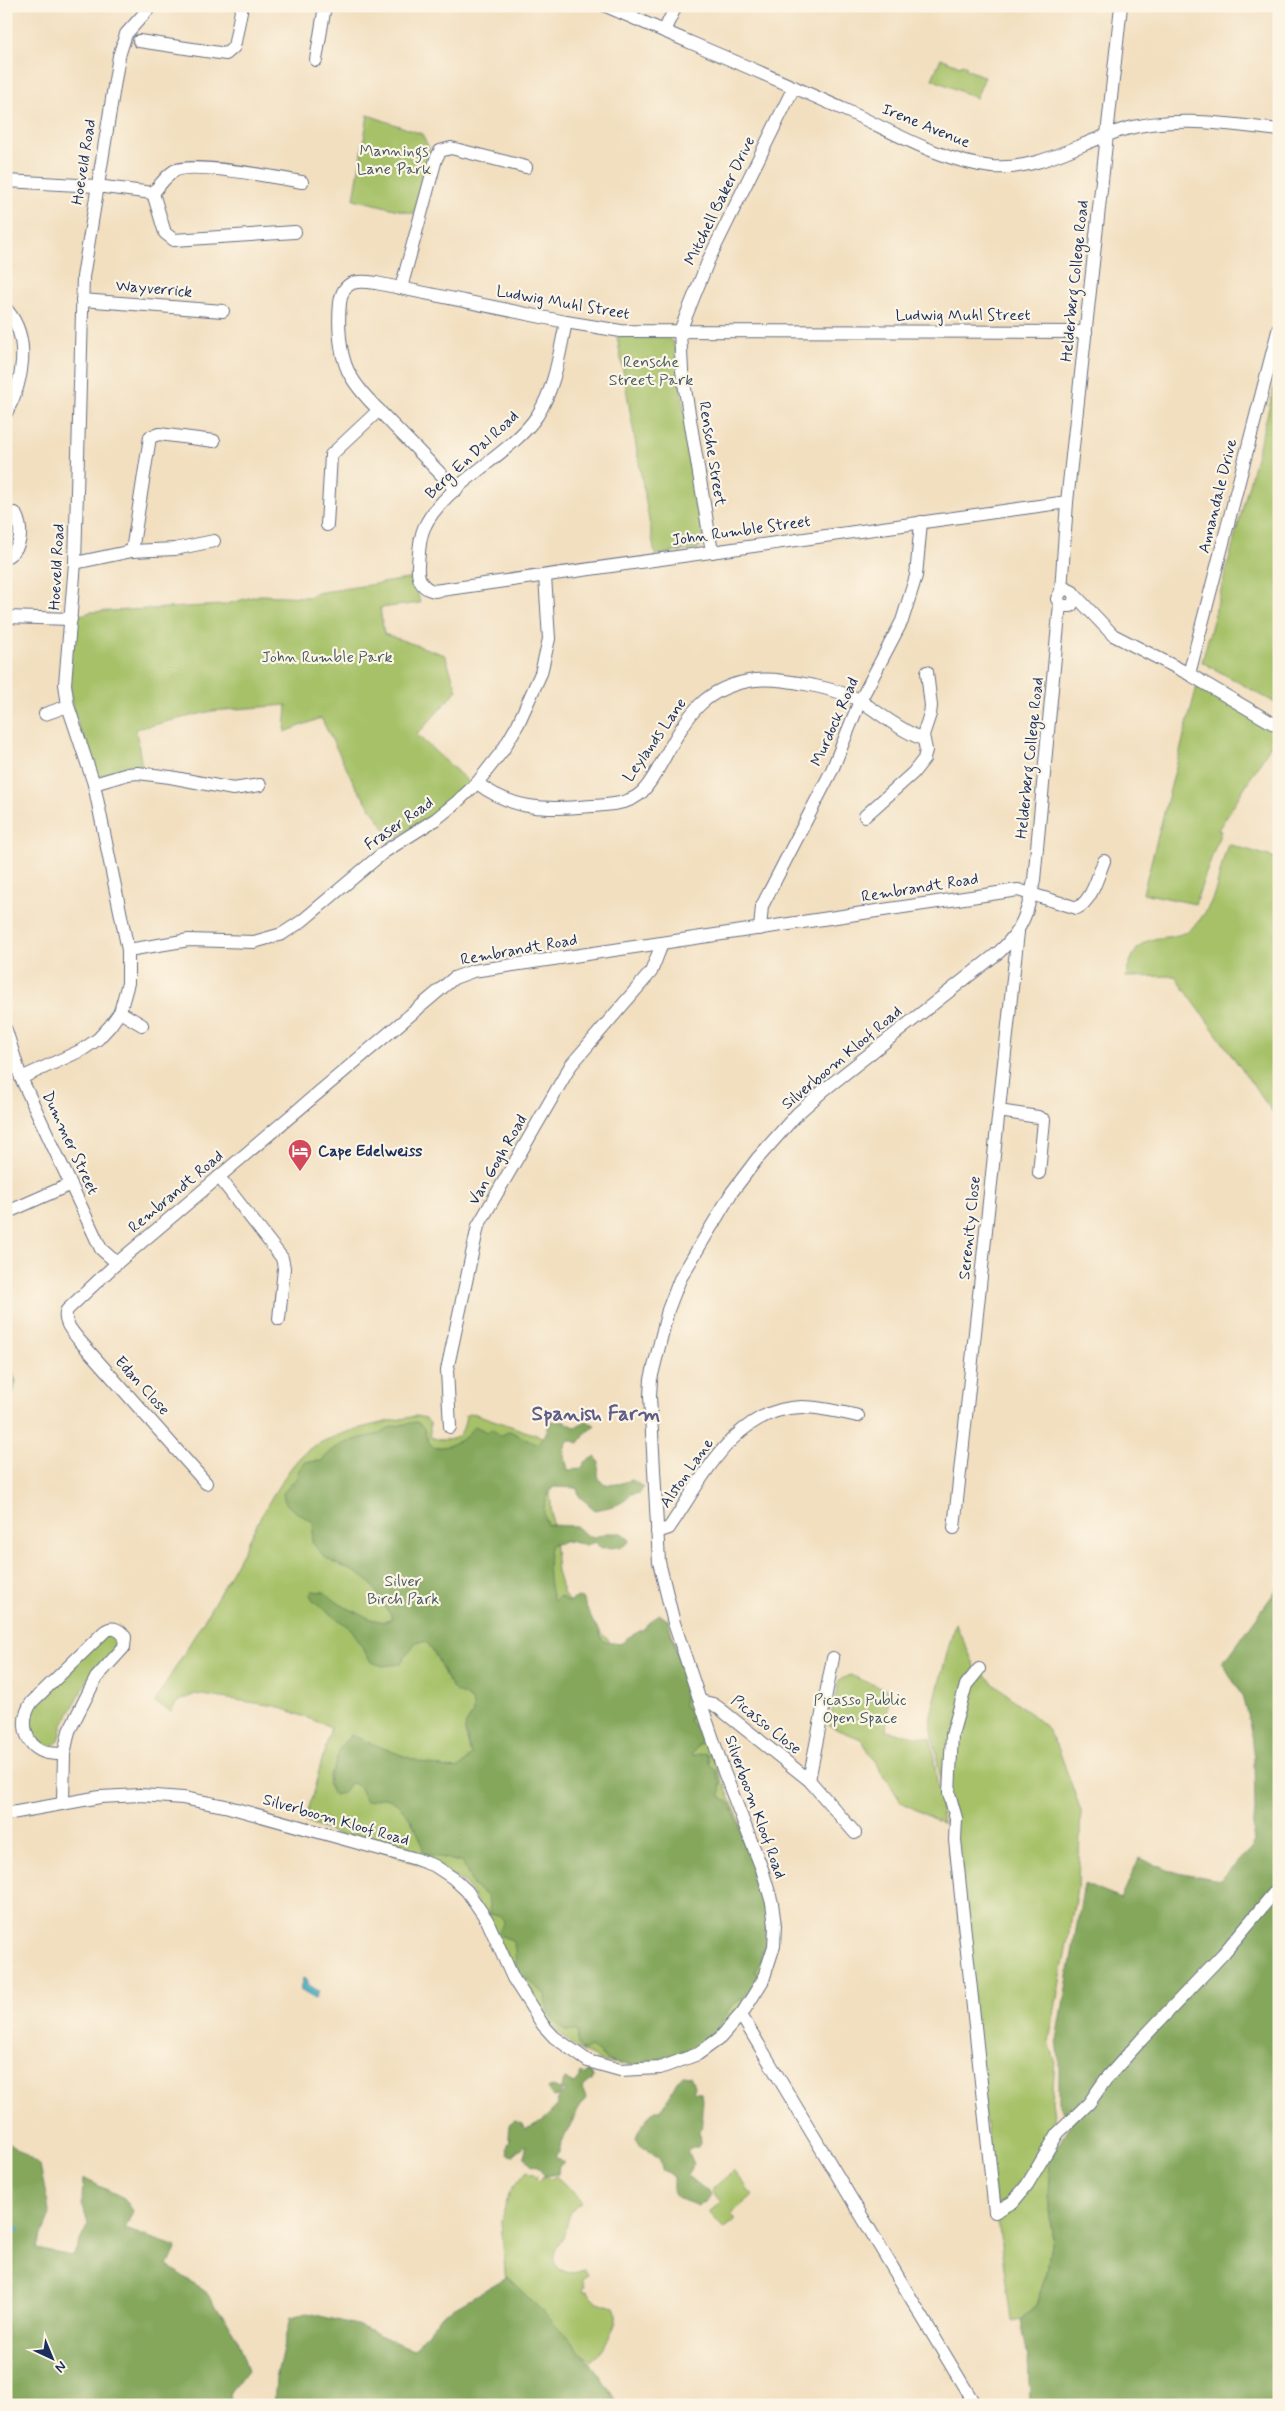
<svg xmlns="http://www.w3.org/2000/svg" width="1285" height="2411" font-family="Mynerve,sans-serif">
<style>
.green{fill:#a6c167;stroke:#607862}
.forest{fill:#84a75c;stroke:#506b5d}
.water{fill:#3ca9bb;stroke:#2c6c8c}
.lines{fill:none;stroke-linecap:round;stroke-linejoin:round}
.stream{stroke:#3ca9bb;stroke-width:3}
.minor-casing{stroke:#666d80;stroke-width:14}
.minor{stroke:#fff;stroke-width:12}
.labels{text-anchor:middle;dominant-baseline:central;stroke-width:4.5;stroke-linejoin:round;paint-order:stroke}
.street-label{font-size:16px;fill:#1b2f5e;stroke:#fcf5e5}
.park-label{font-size:16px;fill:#455b61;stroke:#fcf5e5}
.poi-label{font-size:16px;font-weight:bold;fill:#1b2f5e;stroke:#fcf5e5;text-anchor:start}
.district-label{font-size:21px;font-weight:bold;fill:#5e5d89;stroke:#fcf5e5}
</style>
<rect width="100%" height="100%" fill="#fcf5e5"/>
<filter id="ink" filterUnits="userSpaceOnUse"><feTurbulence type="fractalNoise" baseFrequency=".02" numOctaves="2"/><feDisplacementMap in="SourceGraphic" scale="10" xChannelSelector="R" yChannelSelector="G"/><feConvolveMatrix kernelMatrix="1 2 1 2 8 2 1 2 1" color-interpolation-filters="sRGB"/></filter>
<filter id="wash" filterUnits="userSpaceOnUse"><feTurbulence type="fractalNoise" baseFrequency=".0096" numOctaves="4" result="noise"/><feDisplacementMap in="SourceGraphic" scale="20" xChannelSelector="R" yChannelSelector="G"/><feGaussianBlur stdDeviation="1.12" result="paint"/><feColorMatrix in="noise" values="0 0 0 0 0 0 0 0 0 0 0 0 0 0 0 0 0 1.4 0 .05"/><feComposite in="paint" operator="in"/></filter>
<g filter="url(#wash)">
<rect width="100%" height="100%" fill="#f2dfc0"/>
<!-- green -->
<g class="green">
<path d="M941,58L960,66L962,64L967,66L966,69L985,77L976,98L932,79Z"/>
<path d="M368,115L422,134L429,148L430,157L415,214L354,199Z"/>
<path d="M617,336H666L674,343L704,538L702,545L697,549L655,555Z"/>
<path d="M1279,370V705L1202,662Z"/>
<path d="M414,578L420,603L380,608L384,634L445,655L457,690L417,735L470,783L437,812L393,840L356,787L321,718L285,732L287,705L212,711L136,729L142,768L101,776L97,775C88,747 71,715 69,686C67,662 71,639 77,616L91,612L223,605L260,595L309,597L316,593Z"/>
<path d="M1197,686L1279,732L1218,830L1221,831L1195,904L1143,893Z"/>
<path d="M1228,844L1279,859V1121L1175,976L1126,977C1138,918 1171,951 1196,924C1219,899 1217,875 1228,844Z"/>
<path d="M473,1413L545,1438L557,1572L564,1595L614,1646L669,1625L710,1751L744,1831L764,1886L769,1916L768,1943L762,1970L734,2018L702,2046L647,2067L604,2062L576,2048L555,2030L536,2008L465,1882L305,1822L331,1727L276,1706L195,1694L176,1703L171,1712L155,1702C183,1654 213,1607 239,1558C255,1529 286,1461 314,1446C345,1429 381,1423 416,1416L425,1418L430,1423V1436C436,1441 455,1442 460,1434C464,1429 465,1421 466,1415Z"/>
<path d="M955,1623L976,1668L1045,1726L1059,1750L1081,1811L1078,1883L1049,2042L1055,2060L1052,2101L1056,2132L1050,2159L1048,2196L1052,2235L1047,2272L1036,2305L1021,2319L1011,2321L939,1771L930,1718Z"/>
<path d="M112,1634L121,1644L94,1670L63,1724L59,1741L51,1747C33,1746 26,1730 26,1715L103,1636Z"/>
<path d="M850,1675L889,1691L886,1731L931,1738L943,1824L901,1802L861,1739L829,1726L839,1680Z"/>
<path d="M527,2171L537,2176L536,2180L540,2181L543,2176L551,2179L556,2176L582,2201C565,2213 570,2221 563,2238C560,2243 555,2249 554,2255C552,2272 573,2277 584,2269L587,2275L582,2279L585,2287L583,2288L584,2292L587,2291L598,2302L614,2307C623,2323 602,2350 591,2361L506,2283L501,2221L510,2191Z"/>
<path d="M733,2171L753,2195L731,2214L735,2220L724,2229L709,2212L721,2202L711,2190Z"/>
</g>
<!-- forest -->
<g class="forest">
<path d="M6,1360L16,1381L13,1394L6,1398Z"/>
<path d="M551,1421L565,1422L575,1427L586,1421L595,1425L586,1433L579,1443L570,1440L566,1442L564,1452L568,1470L581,1469L585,1462L595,1457L599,1461C599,1467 597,1473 599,1478C603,1490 625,1482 632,1480L643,1487L640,1493L631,1494C623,1506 608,1507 595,1510L579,1496L577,1488L553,1487C544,1501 541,1509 547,1525L576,1526L586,1535L595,1537L606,1533H622L630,1540C625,1550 611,1547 600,1548L596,1542L585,1545L568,1541L551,1545C546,1555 549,1591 554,1601L560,1596L569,1602L578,1597L582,1598L593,1622L600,1631L601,1638L605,1642L621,1644L627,1638L642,1630L659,1614L669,1621C672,1642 679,1659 685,1680C688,1689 682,1697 684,1706L696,1715V1718L690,1717L689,1721L703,1734L702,1740L691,1755L693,1756L704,1753L708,1755L710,1765L715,1769L721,1782L720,1796L730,1803L754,1861L753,1867L760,1874L758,1880L761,1883L766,1912L770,1922L765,1929L770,1936L768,1944L761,1950V1961L756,1971L759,1976L752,1992L731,2006L714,2035L688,2051L679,2052L674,2056L668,2055L656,2064L648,2061C638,2066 617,2066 609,2061C601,2056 597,2049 589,2047L586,2050H582L577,2043L578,2031H565C553,2020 545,2012 545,1995C537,1984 522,1980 517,1967C513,1958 518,1951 512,1940L501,1936L498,1933L504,1922L502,1917L490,1914L488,1897L473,1886L463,1863L424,1853C421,1848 423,1844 420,1838C413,1823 402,1801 384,1798C377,1797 372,1803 365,1801C362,1792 360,1783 350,1783L343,1793L334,1795L328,1784L329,1775L334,1768L340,1747L351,1735C374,1744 439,1773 460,1768L471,1755L465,1731L466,1723C474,1714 474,1713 472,1701C466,1694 457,1695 452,1687C443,1675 437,1652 426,1642H416L400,1664L383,1666L371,1662L352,1630L313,1600L310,1595L312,1591L324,1592L341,1605L371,1619L384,1622L391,1619V1615C382,1605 378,1591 369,1582C348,1563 328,1569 312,1541L314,1523C303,1515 283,1509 283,1493L295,1480L300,1468L305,1462L322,1461C335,1442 358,1439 379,1434C384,1433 385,1429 389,1428C397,1425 407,1424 416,1422C429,1426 423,1443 436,1448L448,1446L463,1439L475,1426L487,1432L492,1429L500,1436L510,1431L536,1444L545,1435Z"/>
<path d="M1279,1586V2405H1033L1030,2401L1028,2359L1021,2319L1036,2305L1047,2272L1052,2235L1048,2196L1050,2158L1071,2124L1059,2106V2057L1057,2040L1084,1884L1121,1899L1139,1858L1167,1870L1220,1880L1252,1848L1255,1809L1254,1760L1250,1726L1242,1696L1222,1662L1230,1654Z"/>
<path d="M580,2072L584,2075L587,2072L591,2073L594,2078L582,2088L586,2098C575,2114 569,2128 560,2146V2150L555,2156L564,2163L559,2166L558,2174L545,2176L538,2166L532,2165L524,2156L527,2145L517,2151L514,2156L508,2154L507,2148L510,2139L508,2135L509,2125L515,2121L522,2123L526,2129C544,2121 544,2119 558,2105L557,2100L566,2090L563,2089L559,2096L553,2097L548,2089L553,2086L560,2089L565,2079L575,2084L580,2078Z"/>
<path d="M683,2075L690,2076L694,2085L693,2091L701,2092C706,2100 699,2114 703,2125L700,2130L701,2144L698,2147H692L687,2151L693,2164L687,2175L711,2194L707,2201L698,2206C688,2201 672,2200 673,2186C673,2181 674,2179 671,2174L662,2170L660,2160L648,2149L640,2147C638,2144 636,2142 636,2139C636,2134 650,2113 654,2110H660C671,2100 672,2084 683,2075Z"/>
<path d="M6,2141L40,2166L50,2215L36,2249L73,2256L88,2224L82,2204L83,2178L124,2198L133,2211L125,2229L177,2247L168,2266L206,2292L234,2331L248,2370L230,2393L232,2405H6Z"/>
<path d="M507,2277C548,2317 590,2354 618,2405H274L276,2379L290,2317L308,2313L357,2325L413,2350L443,2314Z"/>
</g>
<!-- water -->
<path class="water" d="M303,1978L308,1981L307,1984L319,1991L315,1999L300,1990Z"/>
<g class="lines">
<!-- stream -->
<path class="stream" d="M6,2212L19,2231"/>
</g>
</g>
<g filter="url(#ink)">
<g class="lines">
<defs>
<g id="minor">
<path d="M606,6C686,41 766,74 845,110C892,131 940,161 992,167C1038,171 1079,143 1122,130C1173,115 1226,124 1279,130"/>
<path d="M664,31L676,6"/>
<path d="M139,41L226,54L234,47L242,6"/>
<path d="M316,60L325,6"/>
<path d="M6,181L96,186L153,193"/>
<path d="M153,193L165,233L174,240L295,232"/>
<path d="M153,193C159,186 166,176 174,171C191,161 280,178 302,182"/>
<path d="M401,288L436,159L440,151L451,148L526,167"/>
<path d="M82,300L223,311"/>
<path d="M6,309C32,338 23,383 6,413"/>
<path d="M566,322C559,355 555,388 537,416C510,456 443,485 424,528C419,539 419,553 418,565C417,578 421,588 434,591L1067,502"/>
<path d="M456,490C435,468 414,446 392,424C377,408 358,391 348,371C339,352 338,323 340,303C343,280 357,280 376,283L566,322L621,331L1086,332"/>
<path d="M327,525L331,455L379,410"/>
<path d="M132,551L150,437L159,434L214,441"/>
<path d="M712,552L682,371L680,331L709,259L794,87"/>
<path d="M6,557C23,548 23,528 15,513"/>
<path d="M75,563L132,551L175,549L214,541"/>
<path d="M1061,591L1067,589L1073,592L1075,599L1071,606H1062L1057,599L1061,591L1067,502L1121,6"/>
<path d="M1075,595L1113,635L1189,674L1279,727"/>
<path d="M6,617L71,619"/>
<path d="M1189,674L1279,327"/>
<path d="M45,714L68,706"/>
<path d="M477,783C514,811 548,810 592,806C609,805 630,804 642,792C651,783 657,771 663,760C687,717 702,687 755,680C779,677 842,689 862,702C881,714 901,731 923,739"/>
<path d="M94,784L128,774L138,773L170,777L233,789L260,785"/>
<path d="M865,816L913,773L924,759L926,750L923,735L930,714L931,706L927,672"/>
<path d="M760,929L762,906L832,770L860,701L902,621L916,576L921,522"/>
<path d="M128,950L189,940L254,942L282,934L302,921L384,852L436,819L457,802L477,783L503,750L518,724L541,673L549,639L545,576"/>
<path d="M120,1012L142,1025"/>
<path d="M6,1030L21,1078L101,1249L117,1263"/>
<path d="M21,1078L82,1050L98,1039L110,1026L120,1012L128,983V950L94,784L68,706L65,684L75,563L83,277L119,56L126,34L151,6"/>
<path d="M999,1111L1038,1117L1044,1120L1039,1173"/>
<path d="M219,1177L282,1258L284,1268L279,1319"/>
<path d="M10,1211L71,1184"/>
<path d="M450,1427L447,1370L478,1226L571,1065L651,972L660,949V944"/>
<path d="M206,1483L79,1340C72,1331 62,1321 67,1310L117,1263L454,978L473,971L1018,890L1077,908C1092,901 1098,875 1104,861"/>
<path d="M954,1528L1018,932"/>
<path d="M657,1532L669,1528C702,1480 734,1408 802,1407C820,1407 840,1412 858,1416"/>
<path d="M979,1669L966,1685L952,1735L949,1793L956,1818L955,1840L995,2212L1013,2202L1027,2185L1058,2133L1089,2103L1106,2079L1142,2039L1223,1954L1279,1887"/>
<path d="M700,1701L713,1704L719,1708L809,1780L855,1833"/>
<path d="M809,1780L833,1658"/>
<path d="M63,1802L64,1754L69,1731L96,1678L124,1647L125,1637C120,1630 113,1625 104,1632L32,1702C20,1719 23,1744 44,1752C50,1754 58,1754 64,1754"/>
<path d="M6,1814L100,1797L141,1795L183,1798L225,1806L416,1859L435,1866L453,1878L467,1891L487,1920L513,1978L543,2025L554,2037L588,2061L620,2070L660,2068L698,2054L720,2038L743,2012L763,1980L774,1946L775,1926L772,1903L762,1869L724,1772L700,1701L674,1623L659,1562L650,1396L651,1379L668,1310L680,1279L732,1192L757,1159L797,1114L824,1090L999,952C1022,931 1029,910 1034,880L1060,604"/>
<path d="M741,2015L975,2405"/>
</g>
</defs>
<!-- minor casing -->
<use href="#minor" class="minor-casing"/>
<!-- minor -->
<use href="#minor" class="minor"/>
</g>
</g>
<!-- icons -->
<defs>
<symbol id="hotel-pin" viewBox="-11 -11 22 30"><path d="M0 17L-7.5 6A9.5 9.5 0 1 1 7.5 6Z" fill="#d1495b" stroke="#fcf5e5"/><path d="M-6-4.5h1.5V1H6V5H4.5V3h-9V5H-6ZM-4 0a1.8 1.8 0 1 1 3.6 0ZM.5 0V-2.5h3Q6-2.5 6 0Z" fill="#fff"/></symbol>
</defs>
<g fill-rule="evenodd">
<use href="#hotel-pin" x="286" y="1137" width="28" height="38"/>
</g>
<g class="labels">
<!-- street labels -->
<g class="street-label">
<text transform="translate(926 126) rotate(22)">Irene Avenue</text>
<text transform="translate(84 162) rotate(-81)">Hoeveld Road</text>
<text transform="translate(720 201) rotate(-64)">Mitchell Baker Drive</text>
<text transform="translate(1075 281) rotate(-84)">Helderberg College Road</text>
<text transform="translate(154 289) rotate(5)">Wayverrick</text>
<text transform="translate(563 303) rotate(10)">Ludwig Muhl Street</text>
<text x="963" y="315">Ludwig Muhl Street</text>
<text transform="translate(712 454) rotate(81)">Rensche Street</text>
<text transform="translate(472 455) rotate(-43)">Berg En Dal Road</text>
<text transform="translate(1218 496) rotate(-76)">Annandale Drive</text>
<text transform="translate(741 531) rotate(-8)">John Rumble Street</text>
<text transform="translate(57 567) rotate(-87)">Hoeveld Road</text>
<text transform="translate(835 722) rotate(-66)">Murdock Road</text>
<text transform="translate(655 740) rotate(-55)">Leylands Lane</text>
<text transform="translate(1030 758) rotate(-84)">Helderberg College Road</text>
<text transform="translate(399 824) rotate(-35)">Fraser Road</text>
<text transform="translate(920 888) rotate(-9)">Rembrandt Road</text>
<text transform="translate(519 950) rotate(-10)">Rembrandt Road</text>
<text transform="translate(842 1058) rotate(-40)">Silverboom Kloof Road</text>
<text transform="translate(70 1143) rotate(65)">Dummer Street</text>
<text transform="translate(498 1160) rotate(-60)">Van Gogh Road</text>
<text transform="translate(176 1192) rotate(-40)">Rembrandt Road</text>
<text transform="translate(970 1228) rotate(-84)">Serenity Close</text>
<text transform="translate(142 1386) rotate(48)">Edan Close</text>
<text transform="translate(687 1473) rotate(-55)">Alston Lane</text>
<text transform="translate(766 1725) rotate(39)">Picasso Close</text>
<text transform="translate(755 1807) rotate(70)">Silverboom Kloof Road</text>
<text transform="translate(336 1820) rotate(16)">Silverboom Kloof Road</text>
</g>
<!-- park labels -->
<g class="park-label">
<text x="394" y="151">Mannings<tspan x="394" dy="18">Lane Park</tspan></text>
<text x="651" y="362">Rensche<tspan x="651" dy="18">Street Park</tspan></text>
<text x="327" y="657">John Rumble Park</text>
<text x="403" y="1581">Silver<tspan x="403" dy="18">Birch Park</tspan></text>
<text x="860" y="1700">Picasso Public<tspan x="860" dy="18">Open Space</tspan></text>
</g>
<!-- poi labels -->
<g class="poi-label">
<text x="318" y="1151">Cape Edelweiss</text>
</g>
<!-- district labels -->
<g class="district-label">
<text x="596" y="1414">Spanish Farm</text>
</g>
</g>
<!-- margin -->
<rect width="1285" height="2411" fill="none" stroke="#fcf5e5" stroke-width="25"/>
<!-- north arrow -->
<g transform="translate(52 2358) rotate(136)" stroke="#fcf5e5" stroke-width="4" paint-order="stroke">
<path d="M0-4L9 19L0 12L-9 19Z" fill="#1b2f5e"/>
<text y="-8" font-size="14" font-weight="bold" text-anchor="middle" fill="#1b2f5e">N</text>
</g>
</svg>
